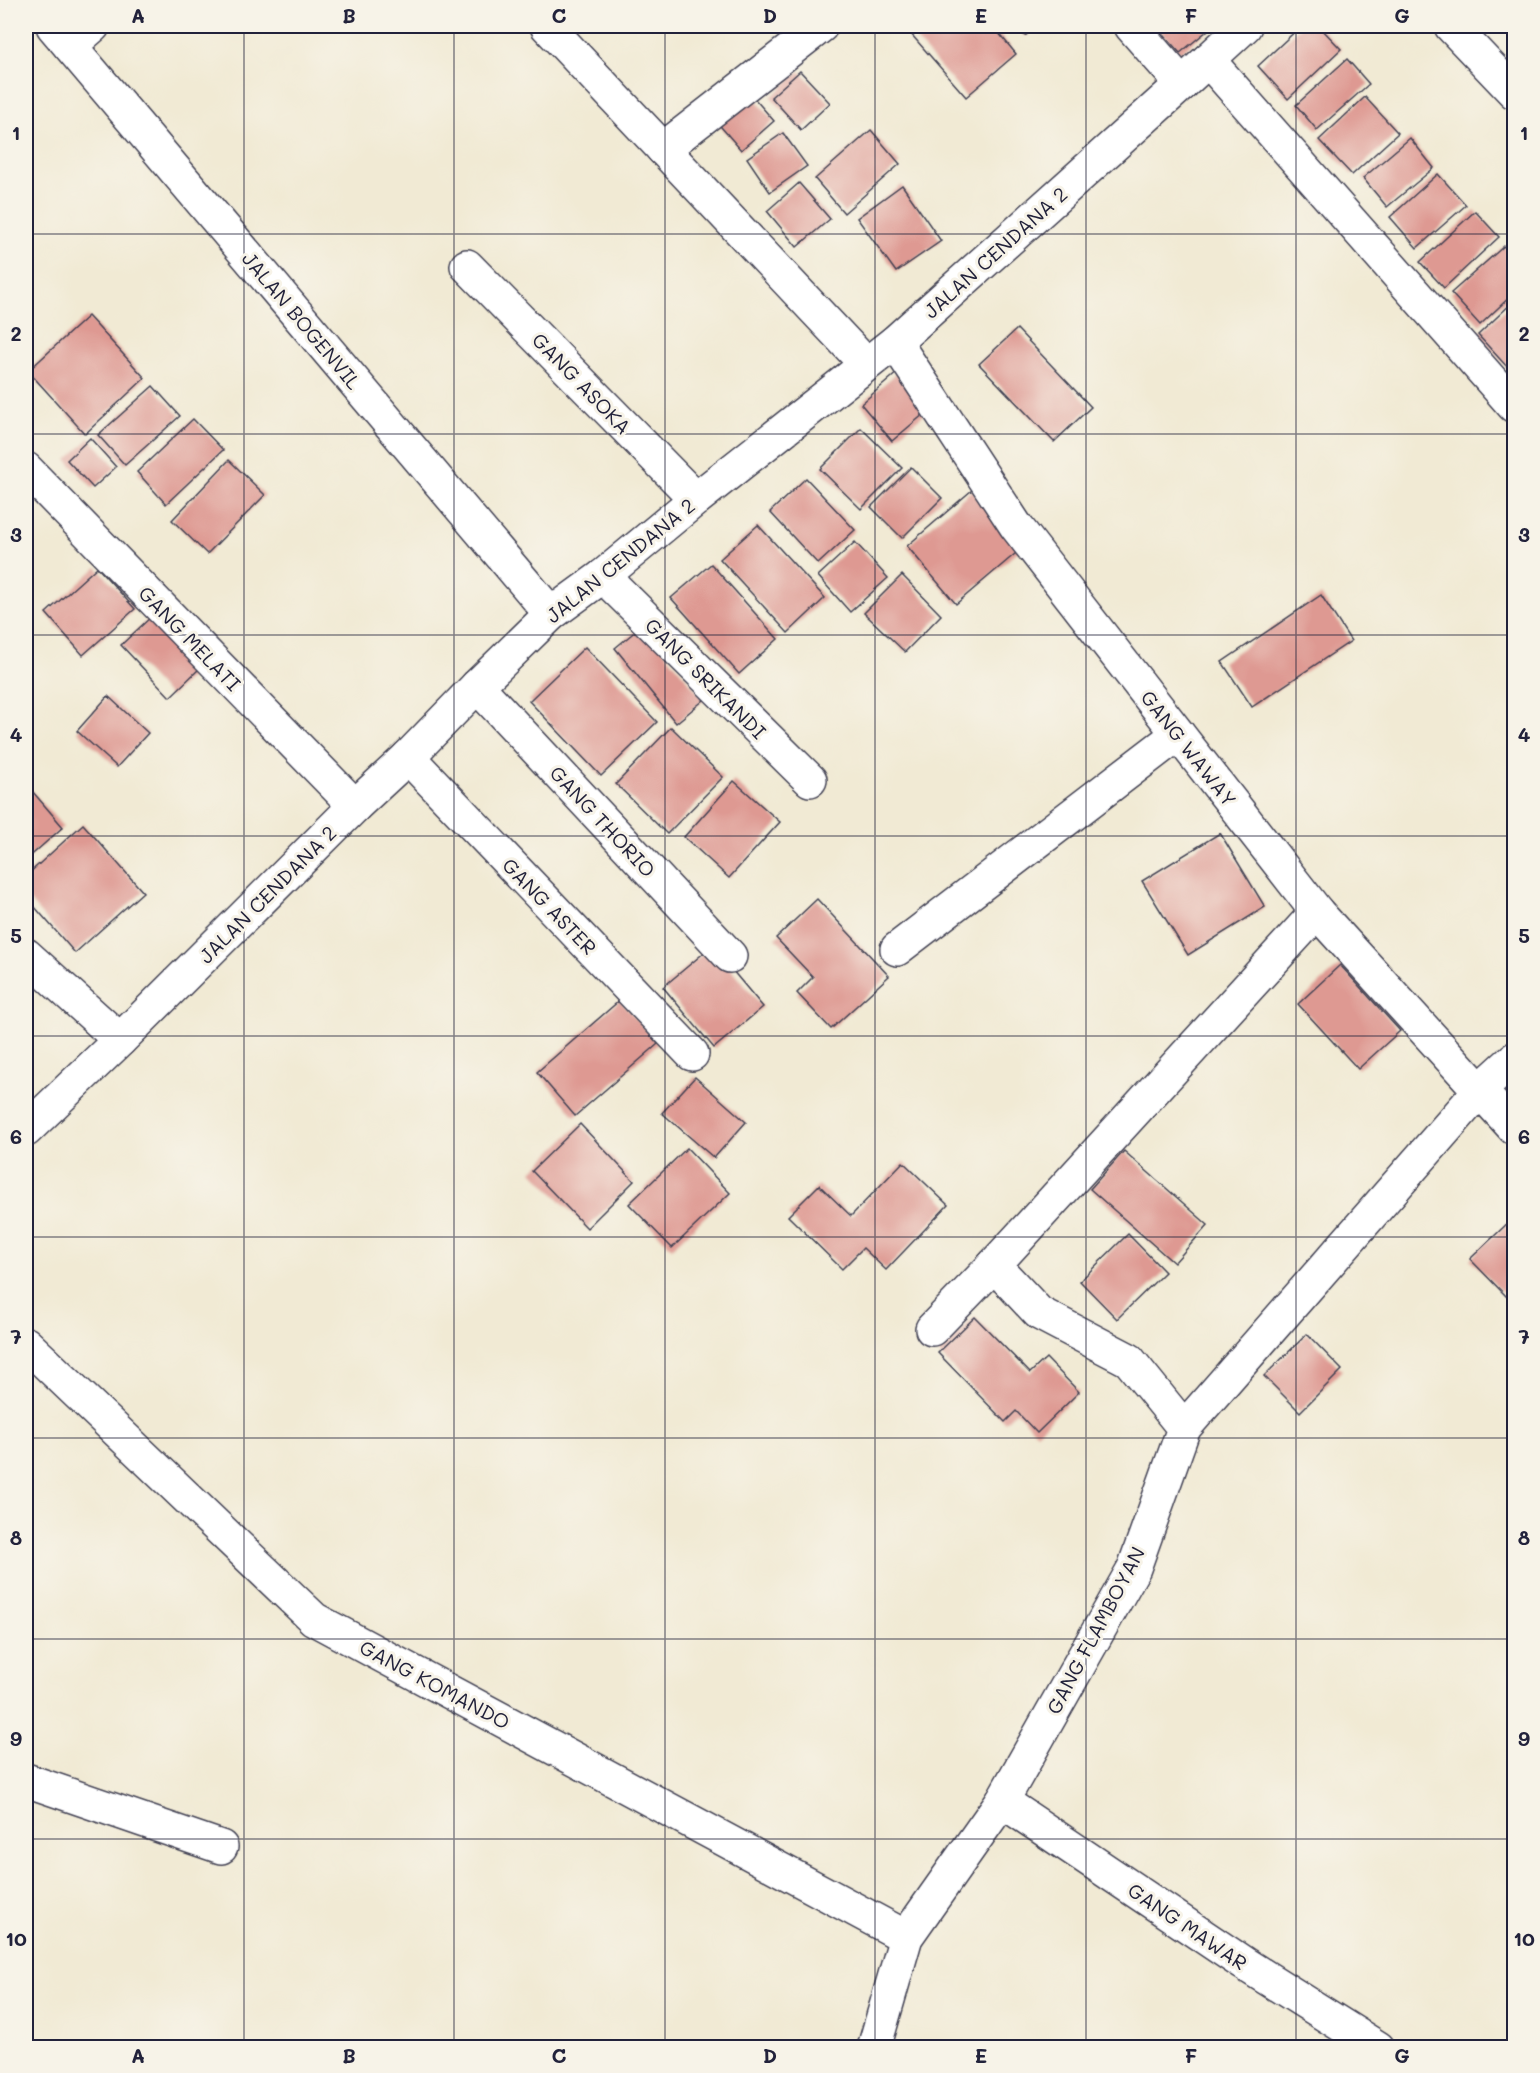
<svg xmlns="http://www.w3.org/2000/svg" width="1540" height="2073" font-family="Mali,sans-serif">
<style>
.building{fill:#de9992}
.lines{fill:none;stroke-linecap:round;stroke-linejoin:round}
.minor-casing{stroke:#414052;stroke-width:36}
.tertiary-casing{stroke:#414052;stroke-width:36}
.minor{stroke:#fff;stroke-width:33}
.tertiary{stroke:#fff;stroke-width:33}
.grid{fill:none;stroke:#22223b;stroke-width:1.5;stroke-opacity:0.55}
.labels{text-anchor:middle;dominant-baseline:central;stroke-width:6;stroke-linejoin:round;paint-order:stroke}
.street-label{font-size:20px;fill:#22223b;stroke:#f7f3e8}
.neatline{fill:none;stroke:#22223b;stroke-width:2}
.grid-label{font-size:20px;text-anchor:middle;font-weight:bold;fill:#22223b}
</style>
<rect width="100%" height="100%" fill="#f7f3e8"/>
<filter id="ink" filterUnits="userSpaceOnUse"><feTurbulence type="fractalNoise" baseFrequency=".0167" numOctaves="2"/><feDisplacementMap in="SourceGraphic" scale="12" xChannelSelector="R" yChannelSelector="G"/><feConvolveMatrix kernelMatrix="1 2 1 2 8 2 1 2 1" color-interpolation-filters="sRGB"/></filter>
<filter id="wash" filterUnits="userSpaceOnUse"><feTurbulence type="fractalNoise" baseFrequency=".008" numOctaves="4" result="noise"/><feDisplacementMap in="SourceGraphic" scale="24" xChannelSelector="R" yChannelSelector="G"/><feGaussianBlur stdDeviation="1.35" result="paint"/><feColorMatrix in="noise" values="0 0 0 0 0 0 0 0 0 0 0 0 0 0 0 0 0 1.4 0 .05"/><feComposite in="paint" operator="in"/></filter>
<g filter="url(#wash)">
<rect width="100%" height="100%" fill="#f1ead4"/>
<g id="blocks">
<!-- building -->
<g class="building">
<path d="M904,26H993L1016,54L966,97Z"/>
<path d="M1016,26H1037L1025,36Z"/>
<path d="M1156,26H1213L1180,53Z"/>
<path d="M1301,26H1319L1341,49L1288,99L1258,66Z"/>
<path d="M1347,59L1369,84L1317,130L1296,105Z"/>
<path d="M800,71L830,103L801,130L771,97Z"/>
<path d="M748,91L774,121L741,150L715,120Z"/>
<path d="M1365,97L1398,133L1352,175L1319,140Z"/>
<path d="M871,130L900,164L844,213L815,179Z"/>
<path d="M783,133L807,166L770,192L747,158Z"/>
<path d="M1410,138L1434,168L1387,207L1363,178Z"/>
<path d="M1438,174L1466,205L1417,248L1390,217Z"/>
<path d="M799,183L830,219L797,247L767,211Z"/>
<path d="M902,185L941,241L896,272L857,218Z"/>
<path d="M1475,211L1499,237L1444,288L1420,262Z"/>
<path d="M1504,246L1514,257V293L1480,325L1451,293Z"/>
<path d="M1514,301V364L1509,369L1478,335Z"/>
<path d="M88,316L145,378L85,434L28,371Z"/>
<path d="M1017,329L1091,407L1054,442L979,364Z"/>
<path d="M899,371L931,408L892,441L861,404Z"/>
<path d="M153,386L180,416L125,465L98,435Z"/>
<path d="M193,419L223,450L166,504L137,472Z"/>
<path d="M861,428L902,468L861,509L820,469Z"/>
<path d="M90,438L116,467L93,488L67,460Z"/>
<path d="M229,460L265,495L207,554L172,520Z"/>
<path d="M911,467L942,498L902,538L871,507Z"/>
<path d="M806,478L855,530L818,564L770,512Z"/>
<path d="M972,490L1022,548L956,604L907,546Z"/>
<path d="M758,525L825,598L788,633L720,559Z"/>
<path d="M855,542L888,578L850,612L818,576Z"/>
<path d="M711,564L778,639L739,674L671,598Z"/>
<path d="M97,567L135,609L83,655L46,613Z"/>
<path d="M902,575L941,615L905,652L864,613Z"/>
<path d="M1321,595L1351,641L1252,707L1222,662Z"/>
<path d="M152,616L200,668L170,697L121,645Z"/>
<path d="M643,625L704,700L676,723L615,648Z"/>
<path d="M585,647L657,722L601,776L529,701Z"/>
<path d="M108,696L148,733L117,767L77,731Z"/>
<path d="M671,727L723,777L667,834L616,784Z"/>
<path d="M734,781L780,822L729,878L684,837Z"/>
<path d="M26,784L63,827L26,860Z"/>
<path d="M83,824L143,892L75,953L26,897V876Z"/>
<path d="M1220,833L1265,907L1188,955L1142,881Z"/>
<path d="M817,899L889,976L831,1029L797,993L813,977L776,938Z"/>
<path d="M712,946L763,1007L714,1048L663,987Z"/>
<path d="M1340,965L1400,1031L1358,1069L1298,1004Z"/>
<path d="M620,1000L658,1044L575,1116L537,1072Z"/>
<path d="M695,1077L746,1122L714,1158L662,1113Z"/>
<path d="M580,1124L634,1181L587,1228L532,1171Z"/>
<path d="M687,1148L730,1193L672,1248L629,1204Z"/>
<path d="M1124,1151L1208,1225L1174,1263L1090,1189Z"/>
<path d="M903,1162L948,1205L886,1270L863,1248L842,1269L788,1216L819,1185L851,1216Z"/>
<path d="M1510,1221L1514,1225V1297L1511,1301L1470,1259Z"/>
<path d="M1128,1234L1165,1272L1117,1319L1080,1281Z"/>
<path d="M975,1317L1030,1373L1046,1358L1079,1392L1037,1433L1016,1411L1005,1422L938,1353Z"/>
<path d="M1307,1334L1342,1370L1300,1412L1264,1376Z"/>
</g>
</g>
</g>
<g filter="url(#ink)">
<use href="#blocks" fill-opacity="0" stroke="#414052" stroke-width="1.5"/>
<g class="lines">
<defs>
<g id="minor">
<path d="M53,26L551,614"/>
<path d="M547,26L866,364"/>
<path d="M1131,26L1182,84"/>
<path d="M1451,26L1514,92"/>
<path d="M70,46L93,26"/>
<path d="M1208,60L1514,406"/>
<path d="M663,149L821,26"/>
<path d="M467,266L696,499"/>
<path d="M895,342L1016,526L1317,912L1514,1128"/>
<path d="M26,469L355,806"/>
<path d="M603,576L810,780"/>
<path d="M477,686L730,956"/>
<path d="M408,757L692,1054"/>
<path d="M897,949L1178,734"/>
<path d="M26,955L120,1040"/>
<path d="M932,1329L994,1265L1317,912"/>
<path d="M26,1344L314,1619L906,1937"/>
<path d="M1184,1428L1481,1089L1514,1059"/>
<path d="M26,1780L221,1847"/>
<path d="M1002,1801L1243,1963L1378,2048"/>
<path d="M874,2048L906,1937L1002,1801L1134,1568L1184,1428L1129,1360L1039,1313L994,1265"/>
</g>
<path id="tertiary" d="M26,1130L120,1040L355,806L408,757L477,686L551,614L603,576L696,499L895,342L1182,84L1245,26"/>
</defs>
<!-- minor casing -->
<use href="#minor" class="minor-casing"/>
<!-- tertiary casing -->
<use href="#tertiary" class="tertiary-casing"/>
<!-- minor -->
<use href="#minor" class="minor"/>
<!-- tertiary -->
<use href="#tertiary" class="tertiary"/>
</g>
</g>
<!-- grid -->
<path class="grid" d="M244,26V2048M454,26V2048M665,26V2048M875,26V2048M1086,26V2048M1296,26V2048M26,234H1514M26,434H1514M26,635H1514M26,836H1514M26,1036H1514M26,1237H1514M26,1438H1514M26,1639H1514M26,1839H1514"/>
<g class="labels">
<!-- street labels -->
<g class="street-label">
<text transform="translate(995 252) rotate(-42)">JALAN CENDANA 2</text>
<text transform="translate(302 320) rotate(50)">JALAN BOGENVIL</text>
<text transform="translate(582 383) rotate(46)">GANG ASOKA</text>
<text transform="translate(620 560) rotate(-39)">JALAN CENDANA 2</text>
<text transform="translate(190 638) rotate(46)">GANG MELATI</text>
<text transform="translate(706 678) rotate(45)">GANG SRIKANDI</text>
<text transform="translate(1189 748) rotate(52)">GANG WAWAY</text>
<text transform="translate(603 821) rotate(47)">GANG THORIO</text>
<text transform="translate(267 894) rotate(-45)">JALAN CENDANA 2</text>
<text transform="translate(550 906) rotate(46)">GANG ASTER</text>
<text transform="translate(1095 1630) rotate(-62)">GANG FLAMBOYAN</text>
<text transform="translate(435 1684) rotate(28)">GANG KOMANDO</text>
<text transform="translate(1188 1926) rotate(34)">GANG MAWAR</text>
</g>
</g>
<!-- margin -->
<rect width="1540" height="2073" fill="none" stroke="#f7f3e8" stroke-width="66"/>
<rect x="33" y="33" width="1474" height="2007" class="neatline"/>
<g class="grid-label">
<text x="138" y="23">A</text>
<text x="349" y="23">B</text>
<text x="559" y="23">C</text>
<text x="770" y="23">D</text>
<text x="981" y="23">E</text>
<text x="1191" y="23">F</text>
<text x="1402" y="23">G</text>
<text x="16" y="140">1</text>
<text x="1524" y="140">1</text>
<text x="16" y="341">2</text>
<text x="1524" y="341">2</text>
<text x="16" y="542">3</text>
<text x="1524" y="542">3</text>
<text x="16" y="742">4</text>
<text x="1524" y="742">4</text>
<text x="16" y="943">5</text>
<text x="1524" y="943">5</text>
<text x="16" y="1144">6</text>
<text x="1524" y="1144">6</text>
<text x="16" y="1344">7</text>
<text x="1524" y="1344">7</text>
<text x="16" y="1545">8</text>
<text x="1524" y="1545">8</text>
<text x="16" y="1746">9</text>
<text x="1524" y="1746">9</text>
<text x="16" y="1946">10</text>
<text x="1524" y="1946">10</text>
<text x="138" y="2063">A</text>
<text x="349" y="2063">B</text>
<text x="559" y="2063">C</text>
<text x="770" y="2063">D</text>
<text x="981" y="2063">E</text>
<text x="1191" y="2063">F</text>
<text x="1402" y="2063">G</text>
</g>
</svg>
